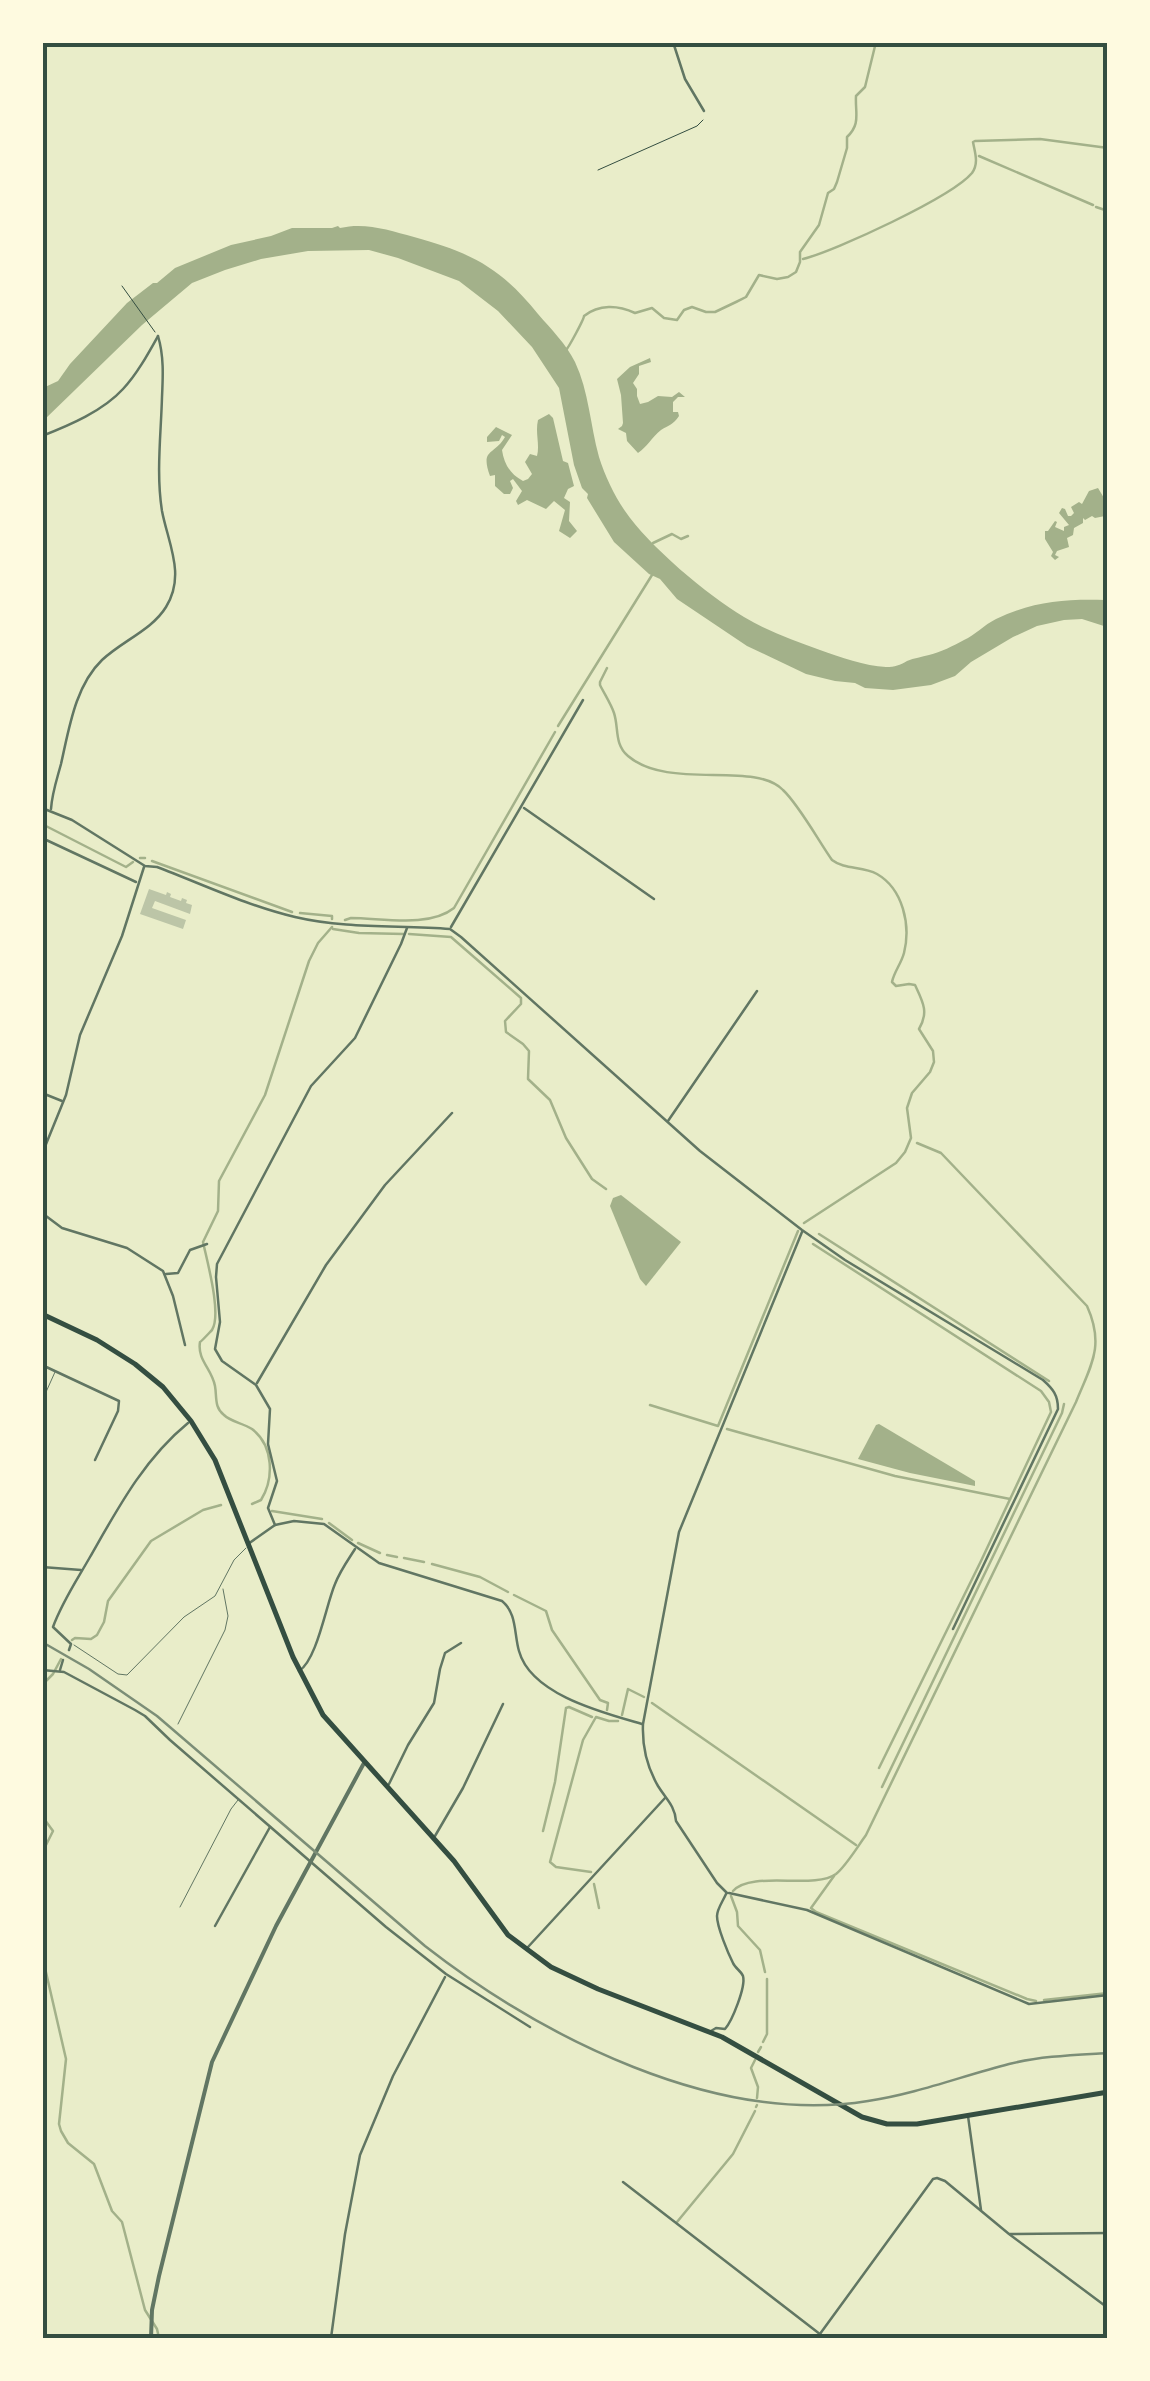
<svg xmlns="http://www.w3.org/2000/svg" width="1150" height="2381" font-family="Helvetica,sans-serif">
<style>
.water{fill:#a3b18a}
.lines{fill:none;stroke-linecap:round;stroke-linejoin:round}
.stream{stroke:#a3b18a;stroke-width:2.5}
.building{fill:#bcc5a7}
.path{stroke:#344e41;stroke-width:1}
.service{stroke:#617663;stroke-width:1}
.minor{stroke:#617663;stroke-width:2.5}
.tertiary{stroke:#617663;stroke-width:4}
.trunk{stroke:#344e41;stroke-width:5}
.rail{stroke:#7c8e77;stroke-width:2.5}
.neatline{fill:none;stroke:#344e41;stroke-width:4}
</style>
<rect width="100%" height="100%" fill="#e9edc9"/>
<!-- water -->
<g class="water">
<path d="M338,226L340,228C365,222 389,230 414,237C472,253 501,268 538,314C551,329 566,344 575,362C589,392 590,424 599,457C605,476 614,495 625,511C649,546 707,595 744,617C767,631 795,641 820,650C840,657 865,666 886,667C895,667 900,665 907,661C914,658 922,657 929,655C941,652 953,646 964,640C975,635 984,625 996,619C1034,601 1065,599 1105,600L1107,602V627L1082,619L1064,620L1037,626L1013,637L971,662L955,676L931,685L893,690L865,688L855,683L835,681L806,674L747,646L677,599L660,579L649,574L614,542L587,498L588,494L582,488L574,465L559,388L532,347L498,311L459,281L398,258L369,250L308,251L261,259L225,270L192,283L142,325L43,421V388L58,381L70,364L127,303L153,283H157L175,268L231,245L271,236L292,228H332Z"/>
<path d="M650,358L651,362L639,366V374L633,383L637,389V396L640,404L648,402L658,396L672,397L679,392L685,397H678L673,402V412H678L679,416C673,425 669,425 661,430C652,437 647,447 638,453L627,441L626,433L618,429L622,426L623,423L621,395L617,379L630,367Z"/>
<path d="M549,414L553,418L563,461L568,463L574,486L568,489L564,498L570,502L569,521L577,531L570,538L559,531L565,510L554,501L546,509L527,500L518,505L516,501L522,491L513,479L510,481L513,488L510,494H504L495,486V475L490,476C480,448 494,456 505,437L502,435L499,441L487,442V437L496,427L512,435L502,450C504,464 510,474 523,481L528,479L532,474L525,462L530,454L537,456C540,444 535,433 538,420Z"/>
<path d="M1098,488L1107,503L1105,516L1095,518L1092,516L1085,520L1083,518V523L1074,528L1073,535L1067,538L1069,547L1057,551L1055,555L1059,557L1055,560L1051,556L1053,552L1045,539V531H1048L1055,521L1057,522L1055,527L1064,531V527L1069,525L1059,513L1062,508L1065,509L1068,516H1071L1074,513L1071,507L1079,502L1082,504L1089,491Z"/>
<path d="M621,1195L681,1242L646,1286L640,1279L610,1206L613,1198Z"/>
<path d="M879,1424L975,1481V1486L910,1473L858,1459L876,1425Z"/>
</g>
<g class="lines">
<!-- stream -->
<g class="stream">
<path d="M979,156L1093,205"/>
<path d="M1096,207L1108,211"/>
<path d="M803,259C835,251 952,197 972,173C979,163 975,153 973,142L975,141L1040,139L1108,148"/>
<path d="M566,350C569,347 584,319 584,316C599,304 618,305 635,313L652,308L664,318L677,320L684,310L692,307L706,312H715L736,302L746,297L759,275L777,279L788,277L796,272L800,262V252L819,225L828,193L834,189L837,182L847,148V137C861,124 855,113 856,96L865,87L876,42"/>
<path d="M653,543L672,534L681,539L688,536"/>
<path d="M607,668L600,682V685C605,695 611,704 614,713C619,728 614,744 628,756C669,791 754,760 783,790C799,805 818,840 832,860C845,870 862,866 877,874C903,889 911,925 904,953C901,964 894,972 892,982L896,986L909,984L915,985C923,1002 929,1012 919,1029L933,1051L934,1062L930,1072L912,1093L907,1108L911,1138L905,1152L896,1163L804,1223"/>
<path d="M558,726L652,575"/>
<path d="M42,824L126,867L133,862"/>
<path d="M140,858H145"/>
<path d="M152,861L292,912"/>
<path d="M300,913L332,916V919"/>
<path d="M345,920L351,918C382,918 429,928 454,908L555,732"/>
<path d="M333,929L359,933L404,934"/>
<path d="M409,934L451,937L521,998V1004L505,1021L506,1032L523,1044L529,1051L528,1079L550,1100L566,1138L592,1179L606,1189"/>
<path d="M819,1234L1049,1381"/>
<path d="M813,1244L1041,1391L1049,1402L1051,1412L981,1561L879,1768"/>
<path d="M650,1405L718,1426L798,1231"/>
<path d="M727,1429L895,1476L1010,1499"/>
<path d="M252,1504L261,1500C274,1479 274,1446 252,1429C243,1423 231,1422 224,1415C214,1407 217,1397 215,1386C212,1369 197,1360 200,1342C202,1341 210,1332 212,1330C222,1314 207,1261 203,1242L218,1211L219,1181L265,1095L309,961L318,943L332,927"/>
<path d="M272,1511L322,1519"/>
<path d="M329,1523L352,1540"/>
<path d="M358,1543L380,1553"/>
<path d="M387,1555L397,1557"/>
<path d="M404,1558L424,1562"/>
<path d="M432,1564L480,1577L508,1592"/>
<path d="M514,1595L546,1611L552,1630L600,1700L608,1703L607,1710"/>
<path d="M72,1640L75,1638L91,1639L97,1635L104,1622L108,1601L151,1541L203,1510L221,1505"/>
<path d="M42,1685L53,1674L61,1659"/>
<path d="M652,1703L856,1845"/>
<path d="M622,1715L628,1689L644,1697"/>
<path d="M882,1787L1062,1413L1064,1404"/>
<path d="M42,1816L53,1831L42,1853"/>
<path d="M543,1831L555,1782L566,1708L569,1707L592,1717"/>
<path d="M591,1872L556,1867L550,1862L583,1740L596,1717L609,1721H618"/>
<path d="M834,1876L811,1908L816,1912L1027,1999L1036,2001"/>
<path d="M594,1884L599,1908"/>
<path d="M733,1891C752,1870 814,1890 836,1874C846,1866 858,1846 866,1835L1076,1402C1091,1365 1105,1346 1087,1306L941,1153L917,1143"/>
<path d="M731,1896L737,1912L738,1926L760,1950L765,1972"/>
<path d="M42,1955L66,2059L59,2124L61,2131L68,2143L94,2164L112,2211L122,2222L145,2310L157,2329L159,2338"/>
<path d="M1044,2000L1108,1993"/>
<path d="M763,2042L767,2034V1979"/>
<path d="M758,2052L761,2047"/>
<path d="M755,2060L751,2068L758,2087L757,2098"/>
<path d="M756,2107L757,2105"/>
<path d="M677,2222L733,2154L755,2111"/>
</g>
</g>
<!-- building -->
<path class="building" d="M149,889L166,895L167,892L171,894L170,897L181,901L182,898L187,900L186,903L192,905L190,914L155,901L152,908L186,920L183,929L140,914Z"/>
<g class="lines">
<!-- path -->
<g class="path">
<path d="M598,170L697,126L703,120"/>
<path d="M122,286L155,332"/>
</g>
<!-- service -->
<g class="service">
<path d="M42,1401L55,1372"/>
<path d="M74,1645L118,1674L127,1675L184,1617L215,1596L234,1560L246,1548"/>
<path d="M178,1724L225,1630L228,1616L223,1589"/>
<path d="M180,1907L231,1809L238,1800"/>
</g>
<!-- minor -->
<g class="minor">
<path d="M673,42L685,79L704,111"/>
<path d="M42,436C70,425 103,411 123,389C137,374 148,354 158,336"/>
<path d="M42,808L72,820L145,866L157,867C202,884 248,906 295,917C346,929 398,925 450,929L461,937L700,1151L802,1230L845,1260L1043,1380C1053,1389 1058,1395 1058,1409L953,1629"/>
<path d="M524,808L654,899"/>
<path d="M51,809C52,793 57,779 61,764C69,729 75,686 102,660C122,641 152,630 166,607C186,575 168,543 162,511C156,474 161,434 162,397C163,376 164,356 158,336"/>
<path d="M42,838L136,882"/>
<path d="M451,927L583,700"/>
<path d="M42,1093L62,1101"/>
<path d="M668,1121L757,991"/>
<path d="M42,1154L66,1095L80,1035L122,936L144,867"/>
<path d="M42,1213L62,1228L127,1248L163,1271L173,1296L185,1345"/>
<path d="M166,1274L178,1273L190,1250L207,1244"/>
<path d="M42,1365L119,1401L118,1411L95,1460"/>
<path d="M257,1383L326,1265L385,1185L452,1113"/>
<path d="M275,1525L268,1508L277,1481L268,1444L270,1409L256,1385L222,1361L215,1349L220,1322L216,1277L217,1264L311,1086L355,1038L401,944L407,928"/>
<path d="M248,1544L275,1525L294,1521L324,1524L379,1563L502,1601C517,1613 514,1634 519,1651C531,1695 604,1713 642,1724"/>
<path d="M42,1567L81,1570"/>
<path d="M69,1650L71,1644L53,1627C62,1602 77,1580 90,1557C118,1508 144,1459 188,1423"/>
<path d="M42,1670L64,1672L135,1710L145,1716L170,1740L386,1927L446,1974L530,2027"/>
<path d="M60,1670L63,1660"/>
<path d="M299,1671C317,1660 326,1605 335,1584C340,1571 348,1560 355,1549"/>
<path d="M389,1784L408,1745L434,1703L440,1669L445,1653L461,1643"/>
<path d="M435,1836L463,1788L503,1704"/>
<path d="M727,1893L717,1883L676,1821C675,1806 666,1799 658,1786C647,1767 642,1747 643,1724L679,1532L802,1232"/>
<path d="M729,1893L807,1910L1029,2004L1108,1995"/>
<path d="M215,1926L270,1827"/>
<path d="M528,1947L665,1798"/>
<path d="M711,2031L716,2028L725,2029C732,2021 746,1987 743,1976C741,1971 735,1968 733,1963C728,1953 717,1927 717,1916C717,1909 723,1901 726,1894"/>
<path d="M968,2116L981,2210"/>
<path d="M623,2182L825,2338"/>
<path d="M1010,2234L1108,2233"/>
<path d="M331,2338L345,2234L360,2155L393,2076L445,1977"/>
<path d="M817,2338L933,2179L937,2178L945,2181L1009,2234L1108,2308"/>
</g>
<!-- tertiary -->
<path class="tertiary" d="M151,2338L152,2310L159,2276L212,2062L276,1926L364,1763"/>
<!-- trunk -->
<path class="trunk" d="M42,1314L97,1340L135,1364L163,1387L191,1421L215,1460L293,1657L323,1715L454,1861L508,1935L551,1967L598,1989L722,2037L862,2117L887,2124H917L1108,2092"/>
<!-- rail -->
<path class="rail" d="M42,1642L89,1669L157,1716L425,1946C542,2037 716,2126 868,2101C916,2094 962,2076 1009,2064C1041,2056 1074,2055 1108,2053"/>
</g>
<!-- border -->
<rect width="1150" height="2381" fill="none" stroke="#fefae0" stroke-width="90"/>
<rect x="45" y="45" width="1060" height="2291" class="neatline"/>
</svg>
